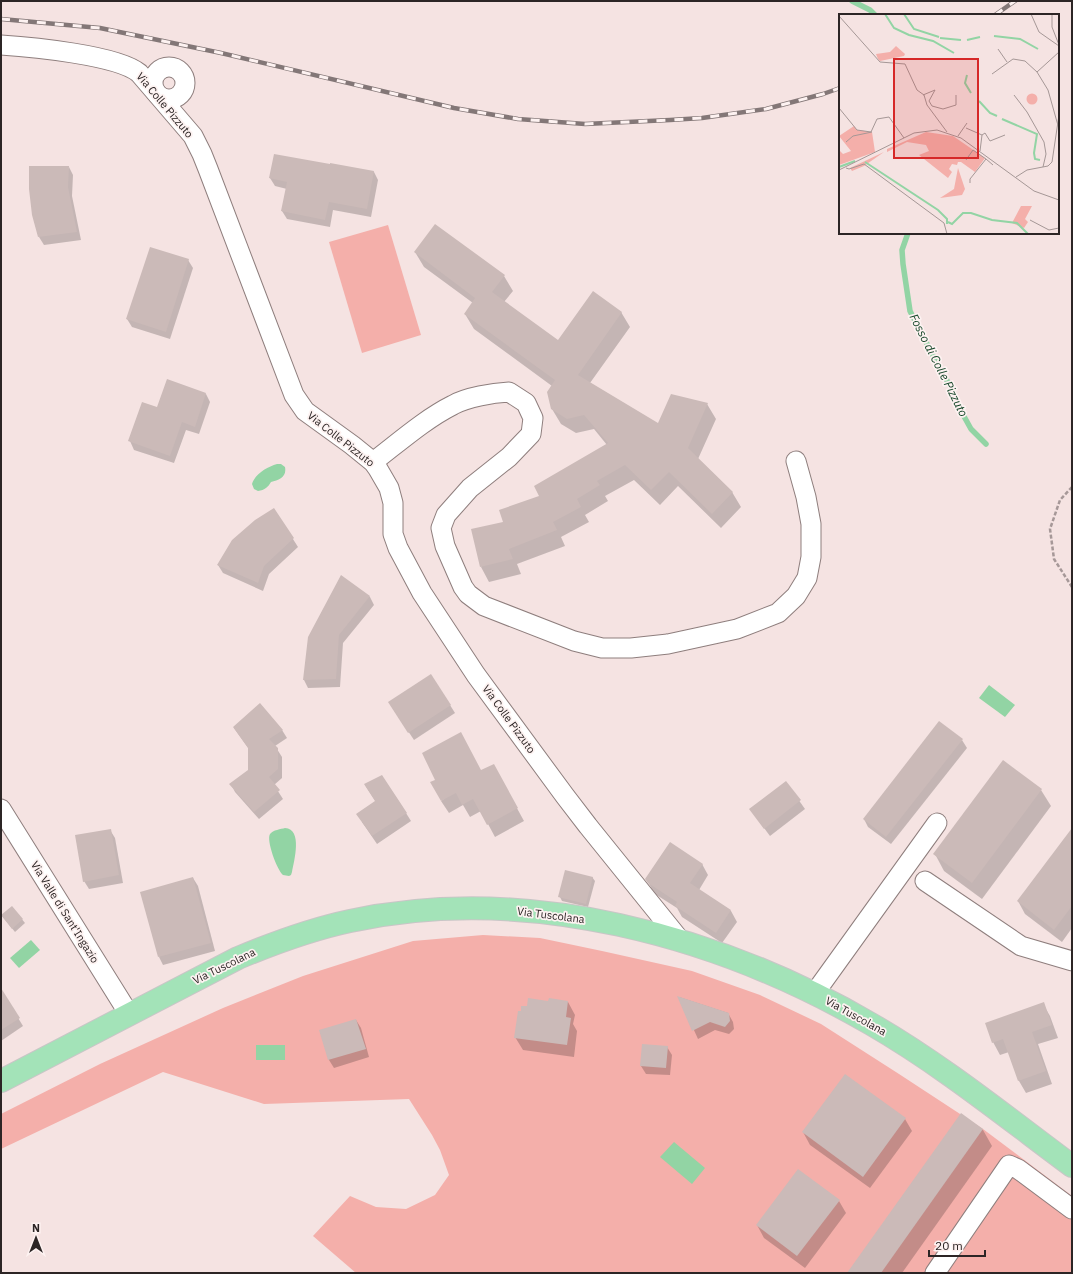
<svg xmlns="http://www.w3.org/2000/svg" width="1073" height="1274" font-family="'IBM Plex Sans',sans-serif">
<style>
.green{fill:#f4afaa}
.water{fill:#92d4a4}
.shadow{fill:#0003}
.lines{fill:none;stroke-linecap:round;stroke-linejoin:round}
.stream{stroke:#92d4a4;stroke-width:5.5}
.building{fill:#cbbab8}
.minor-casing{stroke:#8e7e7d;stroke-width:21}
.major-casing{stroke:#c8c6c6;stroke-width:24}
.path{stroke:#a69898;stroke-width:2.5;stroke-dasharray:4 2;stroke-linecap:butt}
.minor{stroke:#fff;stroke-width:19}
.major{stroke:#a3e3b8;stroke-width:22}
.rail-casing{stroke:#837777;stroke-width:4.5}
.rail{stroke:#fdf2f1;stroke-width:3;stroke-dasharray:9;stroke-linecap:butt}
.labels{text-anchor:middle;dominant-baseline:central;stroke-width:3.5;stroke-linejoin:round;paint-order:stroke}
.street-label{font-size:11px;fill:#2c2525;stroke:#fdf2f1}
.water-label{font-size:12px;font-style:italic;fill:#154628;stroke:#fdf2f1}
.inset-river{fill:none;stroke:#92d4a4;stroke-width:2}
.inset-road{fill:none;stroke:#a59796;stroke-width:1}
.view{fill:#d62828;fill-opacity:0.15;stroke:#d62828;stroke-width:2}
.inset-edge{fill:none;stroke:#2c2525;stroke-width:2}
</style>
<rect width="100%" height="100%" fill="#f5e3e2"/>
<!-- green -->
<g class="green">
<path d="M388,225L421,335L362,353L329,242Z"/>
<path d="M483,935L540,938L602,951L692,971L760,995L821,1024L899,1074L983,1129L1072,1196V1273H356L313,1236L350,1196L376,1207L406,1209L435,1195L449,1175L440,1150L432,1135L409,1099L264,1104L163,1072L1,1149V1114L100,1064L223,1008L303,976L413,941Z"/>
</g>
<!-- water -->
<g class="water">
<path d="M277,464H281L285,467C287,477 279,480 271,482C268,487 265,490 258,491L254,489L252,484C255,474 267,467 277,464Z"/>
<path d="M989,685L1015,705L1005,717L979,698Z"/>
<path d="M285,828C303,829 294,861 292,872L291,875L289,876L283,875C277,870 266,840 270,834C273,830 281,829 285,828Z"/>
<path d="M31,940L40,950L19,968L10,958Z"/>
<rect x="256" y="1045" width="29" height="15"/>
<path d="M674,1142L705,1168L692,1184L660,1157Z"/>
</g>
<!-- shadow -->
<g class="shadow">
<path d="M69,167L73,175L72,196L81,240L44,245L39,237Z"/>
<path d="M374,172L378,180L371,217L333,210L330,227L287,219L282,211L287,189L275,186L270,178Z"/>
<path d="M415,252L504,276L513,291L504,302L558,342L621,312L630,327L590,383L659,425L707,404L716,419L698,459L732,492L741,507L721,528L678,486L660,505L634,480L605,496L608,501L585,515L589,522L561,537L565,546L517,564L521,574L489,582L481,567L505,522L541,497L607,445L594,429L576,433L561,424L552,409V386L474,329L465,314L473,303L424,267Z"/>
<path d="M188,260L193,268L170,339L132,327L127,319Z"/>
<path d="M206,394L210,402L199,434L186,430L174,463L134,450L130,441L158,408Z"/>
<path d="M274,509L298,547L269,574L263,591L223,573L218,565Z"/>
<path d="M342,577L370,597L374,605L343,643L340,687L308,688L304,680Z"/>
<path d="M450,705L455,713L414,740L394,710Z"/>
<path d="M234,728L282,730L287,738L275,746L282,757V778L274,785L283,799L259,819L235,792L231,784L249,771V749Z"/>
<path d="M962,740L967,748L891,844L868,827L864,819Z"/>
<path d="M481,771L500,777L524,821L495,837L481,811L470,817L463,805L449,813L441,801Z"/>
<path d="M786,782L805,809L770,836L750,809Z"/>
<path d="M365,785L406,813L411,821L377,844L362,822L376,802Z"/>
<path d="M1041,790L1051,806L982,899L944,871L935,854Z"/>
<path d="M110,830L115,838L123,883L89,889L84,881Z"/>
<path d="M1072,830V928L1062,942L1025,914L1018,901Z"/>
<path d="M702,864L708,875L699,890L731,911L737,922L722,943L682,917L677,908L655,894L646,879Z"/>
<path d="M592,877L595,881L588,907L562,901L560,897Z"/>
<path d="M193,878L198,886L215,951L163,965L159,957Z"/>
<path d="M12,907L25,923L15,932L2,916Z"/>
<path d="M1,990L23,1026L1,1041Z"/>
<path d="M679,997L728,1013L733,1022L734,1029L729,1034L715,1030L698,1039Z"/>
<path d="M549,1002H568L575,1015L573,1024L577,1031L574,1057L523,1050L515,1037L522,1012L527,1007Z"/>
<path d="M1043,1004L1050,1016L1058,1038L1038,1044L1052,1084L1026,1093L1019,1081L1009,1052L1000,1055L993,1042Z"/>
<path d="M356,1020L361,1028L369,1057L334,1068L329,1060L320,1031Z"/>
<path d="M667,1047L672,1055L670,1075L646,1074L641,1066Z"/>
<path d="M961,1115L983,1130L992,1146L902,1273H848Z"/>
<path d="M905,1119L912,1131L870,1188L810,1145L803,1132Z"/>
<path d="M839,1201L846,1213L805,1268L764,1238L757,1225Z"/>
</g>
<g class="lines">
<!-- stream -->
<g class="stream">
<path d="M852,1L870,10L875,15"/>
<path d="M908,233L902,250L903,264L910,311L940,369L952,389L961,411L971,429L986,444"/>
</g>
</g>
<!-- building -->
<g class="building">
<path d="M274,154L330,164V163L374,171L367,209L329,202L325,220L281,211L287,182L269,178Z"/>
<path d="M29,166H69L68,187L77,232L38,237L32,215L29,189Z"/>
<path d="M435,224L505,275L492,292L558,340L593,291L622,312L578,375L658,423L671,394L708,403L688,448L733,492L712,514L669,472L651,490L625,465L597,481L600,485L577,499L581,507L553,522L557,530L509,549L513,559L480,567L471,529L503,522L499,510L539,496L534,486L608,443L584,415L567,419L551,409L547,392L555,380L464,314L475,298L414,252Z"/>
<path d="M150,247L189,259L166,332L126,319Z"/>
<path d="M167,379L206,393L195,427L182,422L170,456L128,441L142,402L157,407Z"/>
<path d="M274,508L294,538L264,566L258,583L217,565L232,540L255,520Z"/>
<path d="M341,575L370,596L339,635L336,679L303,680L308,637Z"/>
<path d="M431,674L451,705L408,733L388,702Z"/>
<path d="M260,703L283,730L269,739L278,748V769L269,777L280,790L254,812L229,784L248,770V748L233,727Z"/>
<path d="M939,721L963,739L886,837L863,819Z"/>
<path d="M461,732L481,770L494,764L518,808L487,825L473,799L462,805L456,793L441,801L430,782L435,780L422,753Z"/>
<path d="M1003,760L1042,789L972,883L933,854Z"/>
<path d="M382,775L407,813L372,836L356,814L375,801L364,784Z"/>
<path d="M786,781L801,800L764,829L749,809Z"/>
<path d="M1072,828V906L1054,930L1017,901Z"/>
<path d="M111,829L119,875L83,882L75,835Z"/>
<path d="M670,842L703,864L690,883L731,910L716,933L675,906L677,902L648,883L645,879Z"/>
<path d="M565,870L593,877L586,904L558,897Z"/>
<path d="M193,877L211,943L158,957L140,892Z"/>
<path d="M12,906L23,919L12,929L1,915Z"/>
<path d="M1,988L20,1018L1,1030Z"/>
<path d="M677,996L729,1013L730,1021L725,1027L710,1022L692,1031Z"/>
<path d="M528,998L548,1001L549,998L568,1001L566,1017L571,1018L567,1045L514,1038L518,1011H521V1006H527Z"/>
<path d="M1044,1002L1052,1025L1032,1032L1046,1071L1018,1081L1003,1039L992,1043L985,1023Z"/>
<path d="M356,1019L366,1049L328,1060L319,1030Z"/>
<path d="M642,1044L668,1046L666,1068L640,1066Z"/>
<path d="M845,1074L906,1118L863,1177L802,1132Z"/>
<path d="M961,1113L983,1129L881,1273H847Z"/>
<path d="M798,1169L840,1200L797,1256L756,1225Z"/>
</g>
<g class="lines">
<defs>
<g id="minor">
<path d="M1,45C31,47 117,55 139,73L193,136L202,154L208,169L294,395L305,411L352,445L373,462L378,469L389,488L393,503V534L398,548L422,593L476,675L565,796L588,826L680,940"/>
<circle cx="169" cy="83" r="16"/>
<path d="M373,462C398,443 425,419 453,405C467,397 493,393 509,392L526,403L533,418L531,434L509,457L470,488L446,515L441,528L445,546L463,587L468,594L484,606L574,641L602,648H631L668,644L737,629L778,613L796,596L807,578L811,557V524L806,497L796,461"/>
<path d="M1,809L129,1014"/>
<path d="M925,881L1021,946L1072,961"/>
<path d="M814,994L937,823"/>
<path d="M935,1273L1009,1165L1018,1169L1072,1209"/>
</g>
<path id="major" d="M1,1081L238,958C274,943 312,929 350,921C526,883 718,935 871,1024C942,1065 1006,1117 1072,1166"/>
</defs>
<!-- minor casing -->
<use href="#minor" class="minor-casing"/>
<!-- major casing -->
<use href="#major" class="major-casing"/>
<!-- path -->
<path class="path" d="M1072,487L1060,500L1050,529L1054,559L1072,587"/>
<!-- minor -->
<use href="#minor" class="minor"/>
<!-- major -->
<use href="#major" class="major"/>
<defs>
<g id="rail">
<path d="M995,15L1015,1"/>
<path d="M1,19L100,28L221,53L454,108L518,119L585,124L670,120L702,118L766,109L823,94L840,88"/>
</g>
</defs>
<!-- rail casing -->
<use href="#rail" class="rail-casing"/>
<!-- rail -->
<use href="#rail" class="rail"/>
</g>
<g class="labels">
<!-- street labels -->
<g class="street-label">
<text transform="translate(165 105) rotate(50)">Via Colle Pizzuto</text>
<text transform="translate(341 439) rotate(38)">Via Colle Pizzuto</text>
<text transform="translate(509 719) rotate(54)">Via Colle Pizzuto</text>
<text transform="translate(65 912) rotate(58)">Via Valle di Sant'Ingazio</text>
<text transform="translate(551 915) rotate(7)">Via Tuscolana</text>
<text transform="translate(224 966) rotate(-26)">Via Tuscolana</text>
<text transform="translate(856 1016) rotate(29)">Via Tuscolana</text>
</g>
<!-- water labels -->
<g class="water-label">
<text transform="translate(939 365) rotate(63)">Fosso di Colle Pizzuto</text>
</g>
</g>
<!-- overview -->
<g transform="translate(839 14)">
<rect width="220" height="220" fill="#f5e3e2"/>
<path d="M57,32L66,40L65,42L41,47L39,45L37,40L51,38ZM187.5 85a5.5 5.5 0 1 1 11 0a5.5 5.5 0 1 1-11 0ZM15,112L18,116L33,118L36,138L0,151V136L4,140L12,137L0,122ZM87,118L114,122L146,144L136,158L122,148H119L118,151L113,150L110,155L113,158L109,164L80,141L90,137L87,131L68,128L48,138V135ZM45,138L25,152L13,157L11,154ZM119,154L126,175L123,181L101,184L115,175ZM182,192H193L186,205L189,208L185,214L173,209Z" fill="#f4afaa"/>
<path class="inset-river" d="M46,0L55,14L70,21L94,27L115,39M65,0L75,15L100,23M155,22L181,25L199,35M101,24L122,26M128,26L141,23M128,61L126,69L132,79M140,87L151,99L158,102M163,105L198,120L195,139L196,145L201,146M26,148L99,196L108,205V210M0,153L16,147M109,208L113,210L124,199H132L153,206L178,209L189,220"/>
<path class="inset-road" d="M192,0L200,18L220,32M213,0V13L220,31M0,2L41,48L66,50L78,76L85,81L88,91L108,118M159,35L168,48M198,58L220,38M153,60L174,45L186,47L198,58L209,76L220,115M84,81L96,76L90,87L93,92L104,95L117,91V81M175,81L188,98L205,128L207,140L204,153M0,94L18,116L32,118L38,105L50,103L65,124M127,114L143,121L141,137M143,121L146,119L151,127L166,121M119,122L128,109M7,128L14,122L33,118M127,146L134,136L147,145M7,154L10,155L25,150L105,209L108,220M0,156L75,119L98,116L122,124L195,177L220,186M177,163L188,156L209,152L213,148L220,101M131,169V165L147,145L154,151M191,206L210,216L220,214"/>
<path class="view" d="M55,45H139V144H55Z"/>
<rect width="220" height="220" class="inset-edge"/>
</g>
<!-- border -->
<rect width="1073" height="1274" fill="none" stroke="#2c2525" stroke-width="4"/>
<!-- north arrow -->
<g transform="translate(36 1238)" stroke="#fdf2f1" stroke-width="3" paint-order="stroke">
<path d="M0-3L7 15L0 10L-7 15Z" fill="#2c2525"/>
<text y="-6" font-size="11" font-weight="bold" text-anchor="middle" fill="#2c2525">N</text>
</g>
<!-- scale -->
<path d="M929 1250v6h56v-6" fill="none" stroke="#2c2525" stroke-width="2"/>
<text x="935" y="1250" font-size="12" fill="#2c2525" stroke="#fdf2f1" stroke-width="3" paint-order="stroke">20 m</text>
</svg>
